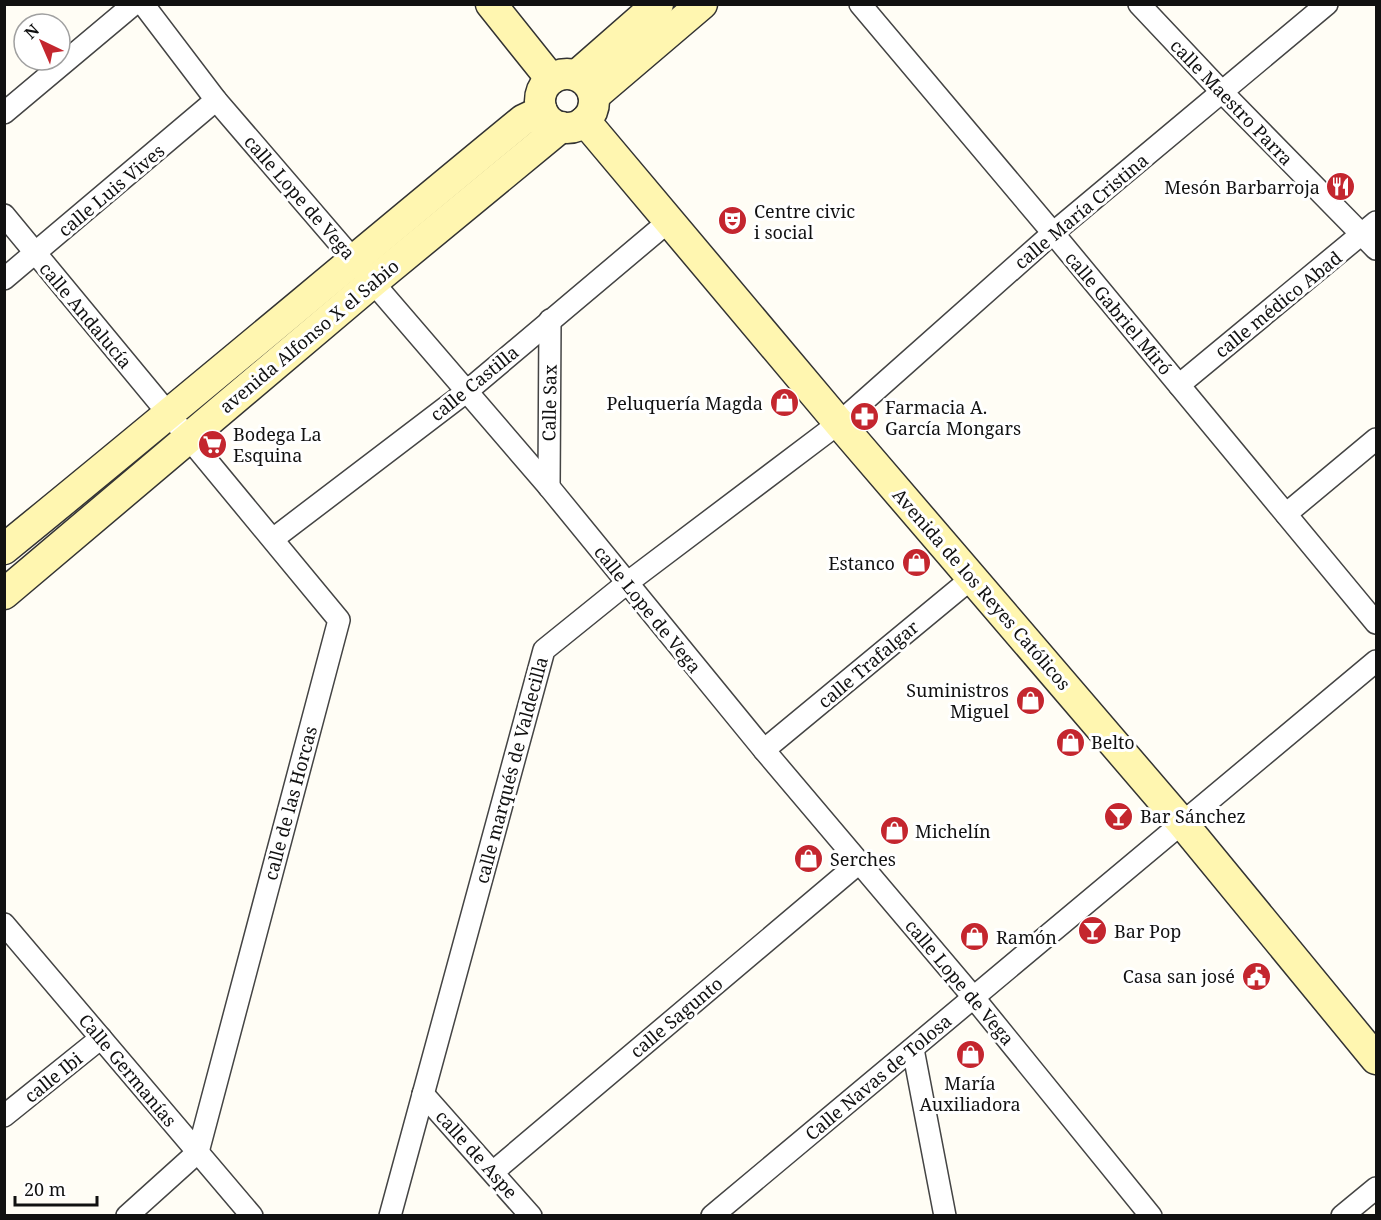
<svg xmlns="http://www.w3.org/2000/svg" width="1381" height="1220" font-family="'Noto Serif',serif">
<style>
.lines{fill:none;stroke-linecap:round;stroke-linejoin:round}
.street-casing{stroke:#444;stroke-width:24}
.secondary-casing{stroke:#333;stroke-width:33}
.street{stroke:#fff;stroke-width:21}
.secondary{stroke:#fff6b0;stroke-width:30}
.labels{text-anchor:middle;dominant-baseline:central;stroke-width:6;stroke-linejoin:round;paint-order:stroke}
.street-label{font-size:18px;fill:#111;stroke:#fff}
.poi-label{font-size:18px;fill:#111;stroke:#fff;text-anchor:start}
</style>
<rect width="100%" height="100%" fill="#fffdf5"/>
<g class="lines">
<defs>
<g id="street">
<path d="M143,4L216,100L549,487L764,750L974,998L1151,1216"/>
<path d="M860,4L1053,233L1376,623"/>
<path d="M1139,4L1222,92L1376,249"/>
<path d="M4,113L134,4"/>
<path d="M4,215L339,620L198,1152L127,1216"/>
<path d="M4,279L216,100"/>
<path d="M1179,385L1376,222"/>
<path d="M549,487L550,320"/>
<path d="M1286,514L1376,439"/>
<path d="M273,539L466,392L669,221"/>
<path d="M764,750L972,578"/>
<path d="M4,924L252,1216"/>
<path d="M913,1049L945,1216"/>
<path d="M423,1094L531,1216"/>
<path d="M4,1116L101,1038"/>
<path d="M493,1172L860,862"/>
<path d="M390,1216L544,650L627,583L839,423L1053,233L1327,4"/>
<path d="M712,1216L1376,661"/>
<path d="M1342,1216L1376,1188"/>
</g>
<g id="secondary">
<path d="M491,4L551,79"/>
<circle cx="567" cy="101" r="27"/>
<path d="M577,75L658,4"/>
<path d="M594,96L702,4"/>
<path d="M585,121L839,423L1183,824L1376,1059"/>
<path d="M4,549C179,407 350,262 523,120L542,111"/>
<path d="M4,594L373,282L561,127"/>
</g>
</defs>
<!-- street casing -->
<use href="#street" class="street-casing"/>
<!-- secondary casing -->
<use href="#secondary" class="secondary-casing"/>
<!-- street -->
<use href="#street" class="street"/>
<!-- secondary -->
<use href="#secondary" class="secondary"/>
</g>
<!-- icons -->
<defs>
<symbol id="restaurant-disc" viewBox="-11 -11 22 22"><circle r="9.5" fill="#c4262e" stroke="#fff"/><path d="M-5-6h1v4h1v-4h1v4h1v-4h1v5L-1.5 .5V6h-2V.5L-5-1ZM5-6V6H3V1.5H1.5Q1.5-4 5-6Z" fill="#fff"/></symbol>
<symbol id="theatre-disc" viewBox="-11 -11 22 22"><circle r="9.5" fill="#c4262e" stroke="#fff"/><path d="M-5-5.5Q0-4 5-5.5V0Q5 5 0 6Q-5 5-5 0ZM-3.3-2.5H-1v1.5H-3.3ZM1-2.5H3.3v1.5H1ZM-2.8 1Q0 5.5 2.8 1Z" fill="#fff"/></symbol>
<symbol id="shop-disc" viewBox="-11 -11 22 22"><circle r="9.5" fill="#c4262e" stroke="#fff"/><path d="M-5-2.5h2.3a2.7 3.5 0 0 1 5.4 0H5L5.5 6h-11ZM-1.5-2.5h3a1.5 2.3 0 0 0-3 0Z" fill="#fff"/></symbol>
<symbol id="pharmacy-disc" viewBox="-11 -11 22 22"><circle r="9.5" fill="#c4262e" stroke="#fff"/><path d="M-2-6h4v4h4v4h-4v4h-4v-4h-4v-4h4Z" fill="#fff"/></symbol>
<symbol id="supermarket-disc" viewBox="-11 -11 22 22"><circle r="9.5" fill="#c4262e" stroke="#fff"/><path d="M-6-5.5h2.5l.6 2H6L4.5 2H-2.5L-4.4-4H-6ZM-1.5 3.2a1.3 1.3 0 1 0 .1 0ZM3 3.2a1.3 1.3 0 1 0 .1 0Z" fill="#fff"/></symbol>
<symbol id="bar-disc" viewBox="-11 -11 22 22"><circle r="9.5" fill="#c4262e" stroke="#fff"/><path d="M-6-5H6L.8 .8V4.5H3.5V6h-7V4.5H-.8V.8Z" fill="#fff"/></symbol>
<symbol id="civic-disc" viewBox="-11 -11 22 22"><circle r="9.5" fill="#c4262e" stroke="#fff"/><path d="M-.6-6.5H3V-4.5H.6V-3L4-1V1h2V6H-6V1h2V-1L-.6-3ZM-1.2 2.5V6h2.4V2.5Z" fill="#fff"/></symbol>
</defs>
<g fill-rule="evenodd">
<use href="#restaurant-disc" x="1324" y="170" width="33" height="33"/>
<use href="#theatre-disc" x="716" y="204" width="33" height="33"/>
<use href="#shop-disc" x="768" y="386" width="33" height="33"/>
<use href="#pharmacy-disc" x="848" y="400" width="33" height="33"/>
<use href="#supermarket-disc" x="196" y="428" width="33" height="33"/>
<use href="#shop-disc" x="900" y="546" width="33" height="33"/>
<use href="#shop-disc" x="1014" y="684" width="33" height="33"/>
<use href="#shop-disc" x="1054" y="726" width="33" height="33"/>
<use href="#bar-disc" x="1102" y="800" width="33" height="33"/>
<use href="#shop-disc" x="878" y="814" width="33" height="33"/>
<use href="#shop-disc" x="792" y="842" width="33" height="33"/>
<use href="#bar-disc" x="1076" y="914" width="33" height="33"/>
<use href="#shop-disc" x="958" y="920" width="33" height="33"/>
<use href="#civic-disc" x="1240" y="960" width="33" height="33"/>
<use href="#shop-disc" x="954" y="1038" width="33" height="33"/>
</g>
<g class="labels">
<!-- street labels -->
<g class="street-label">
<text transform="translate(1232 102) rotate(46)">calle Maestro Parra</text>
<text transform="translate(111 190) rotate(-40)">calle Luis Vives</text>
<text transform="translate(300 197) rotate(49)">calle Lope de Vega</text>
<text transform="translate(1081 211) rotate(-40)">calle María Cristina</text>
<text transform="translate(1278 304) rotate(-39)">calle médico Abad</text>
<text transform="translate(1119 313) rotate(50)">calle Gabriel Miró</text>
<text transform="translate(86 315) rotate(50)">calle Andalucía</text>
<text transform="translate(309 336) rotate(-40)">avenida Alfonso X el Sabio</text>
<text transform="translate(474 383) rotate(-39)">calle Castilla</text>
<text transform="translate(549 403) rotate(-89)">Calle Sax</text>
<text transform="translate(982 589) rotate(49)">Avenida de los Reyes Católicos</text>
<text transform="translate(648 609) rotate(51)">calle Lope de Vega</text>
<text transform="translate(868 664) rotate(-40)">calle Trafalgar</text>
<text transform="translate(511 770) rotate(-75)">calle marqués de Valdecilla</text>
<text transform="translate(290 803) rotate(-75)">calle de las Horcas</text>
<text transform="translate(960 982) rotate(50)">calle Lope de Vega</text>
<text transform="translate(676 1017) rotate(-40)">calle Sagunto</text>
<text transform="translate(128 1070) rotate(50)">Calle Germanías</text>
<text transform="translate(53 1077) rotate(-39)">calle Ibi</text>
<text transform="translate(878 1077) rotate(-40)">Calle Navas de Tolosa</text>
<text transform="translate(477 1154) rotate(48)">calle de Aspe</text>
</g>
<!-- poi labels -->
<g class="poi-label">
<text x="1320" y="187" text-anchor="end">Mesón Barbarroja</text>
<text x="754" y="211">Centre civic<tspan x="754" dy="21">i social</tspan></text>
<text x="763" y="403" text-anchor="end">Peluquería Magda</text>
<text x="885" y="407">Farmacia A.<tspan x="885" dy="21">García Mongars</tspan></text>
<text x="233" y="434">Bodega La<tspan x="233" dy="21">Esquina</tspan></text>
<text x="895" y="563" text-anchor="end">Estanco</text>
<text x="1009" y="690" text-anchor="end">Suministros<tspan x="1009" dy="21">Miguel</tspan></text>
<text x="1091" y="742">Belto</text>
<text x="1140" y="816">Bar Sánchez</text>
<text x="915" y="831">Michelín</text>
<text x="830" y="859">Serches</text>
<text x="1114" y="931">Bar Pop</text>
<text x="996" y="937">Ramón</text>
<text x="1235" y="976" text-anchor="end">Casa san josé</text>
<text x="970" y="1083" text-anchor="middle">María<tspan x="970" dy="21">Auxiliadora</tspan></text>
</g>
</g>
<!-- border -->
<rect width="1381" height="1220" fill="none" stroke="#111111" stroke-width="12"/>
<!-- north arrow -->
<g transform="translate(42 42) rotate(316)"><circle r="28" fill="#ffffff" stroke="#a0a0a0" stroke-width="1.5"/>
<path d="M0-4.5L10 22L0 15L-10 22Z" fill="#c4262e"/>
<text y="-9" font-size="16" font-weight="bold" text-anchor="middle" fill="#111111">N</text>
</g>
<!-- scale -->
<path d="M15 1196v9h82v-9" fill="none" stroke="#111111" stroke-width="3"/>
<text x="24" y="1196" font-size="18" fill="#111111" stroke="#ffffff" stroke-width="4.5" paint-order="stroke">20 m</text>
</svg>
